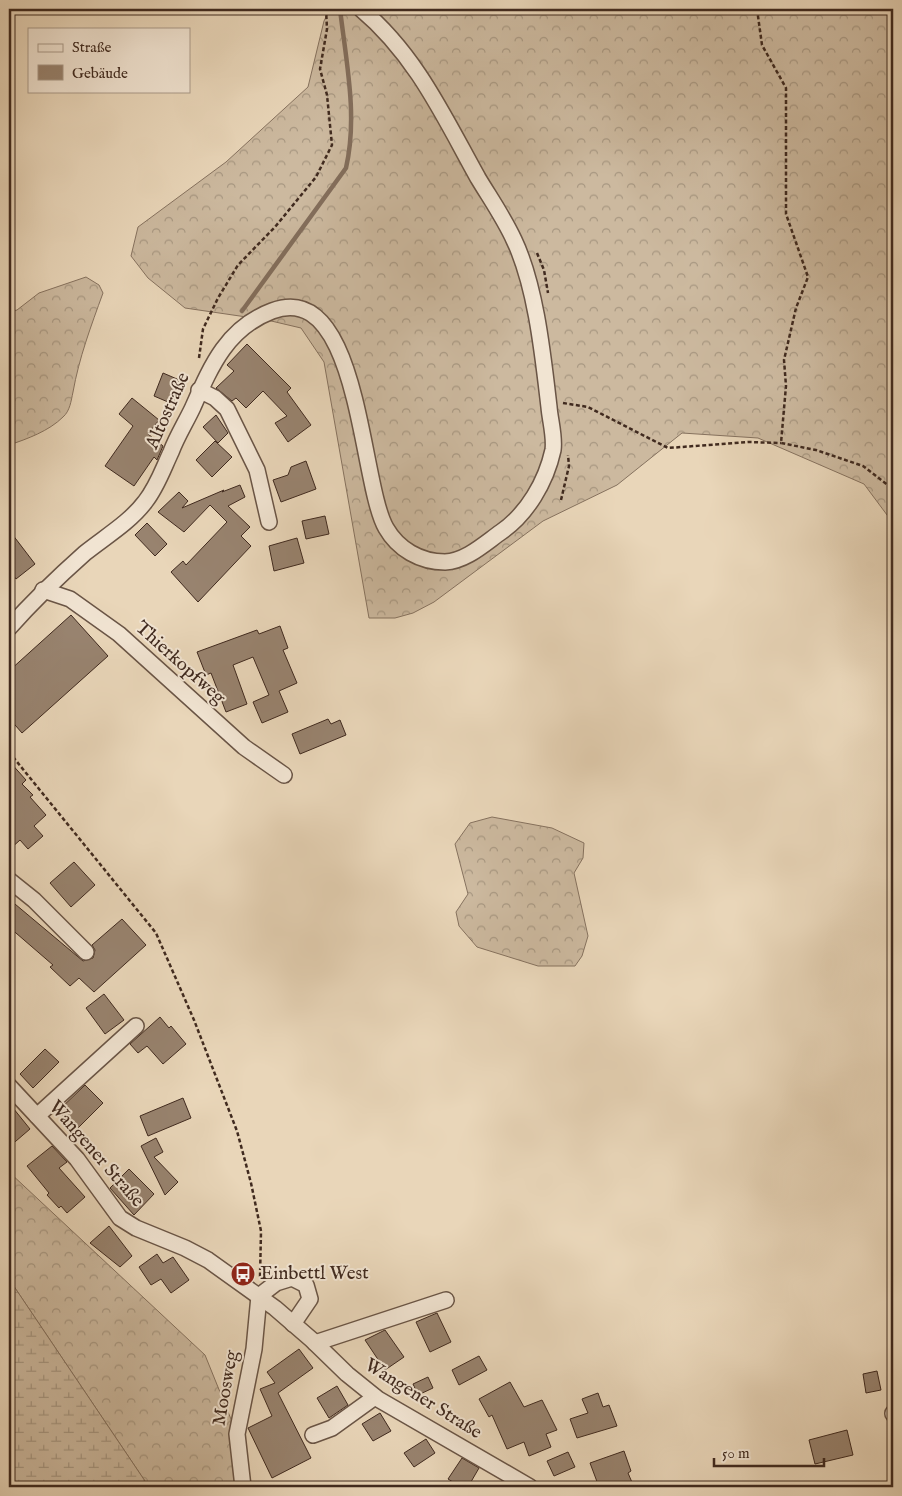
<svg xmlns="http://www.w3.org/2000/svg" width="902" height="1496" font-family="'IM FELL English',serif">
<style>
.forest{fill:url(#forest-crowns);stroke:#86725f}
.wetland{fill:url(#wetland-marsh);stroke:#86725f}
.lines{fill:none;stroke-linecap:round;stroke-linejoin:round}
.stream{stroke:#836e5c;stroke-width:4.5}
.building{fill:#98836f;stroke:#402a1f}
.minor-casing{stroke:#6a5546;stroke-width:18}
.path{stroke:#402a1f;stroke-width:2.5;stroke-dasharray:4 2.5;stroke-linecap:butt}
.minor{stroke:#f1e4d2;stroke-width:15}
.labels{text-anchor:middle;dominant-baseline:central;stroke-width:4;stroke-linejoin:round;paint-order:stroke}
.street-label{font-size:19px;fill:#402a1f;stroke:#f1e4d2}
.poi-label{font-size:19px;fill:#402a1f;stroke:#f1e4d2;text-anchor:start}
</style>
<defs>
<pattern id="forest-crowns" width="20" height="18" patternUnits="userSpaceOnUse" patternTransform="scale(1.25)"><rect width="20" height="18" fill="#ccb99f"/><path d="M2 6a3 3 0 1 1 6 0M12 15a3 3 0 1 1 6 0" fill="none" stroke="#a79781"/></pattern>
<pattern id="wetland-marsh" width="20" height="14" patternUnits="userSpaceOnUse" patternTransform="scale(1.25)"><rect width="20" height="14" fill="#ccb99f"/><path d="M1 5h8M5 5V1M11 12h8M15 12V8" fill="none" stroke="#a79781"/></pattern>
</defs>
<rect width="100%" height="100%" fill="#e9d6b9"/>
<filter id="stains"><feTurbulence type="fractalNoise" baseFrequency=".004" numOctaves="4"/><feColorMatrix values="0 0 0 0 .2 0 0 0 0 .09 0 0 0 0 .02 0 0 0 .5 -.17"/></filter>
<radialGradient id="worn" r=".72"><stop offset=".6" stop-color="#630" stop-opacity="0"/><stop offset="1" stop-color="#630" stop-opacity=".3"/></radialGradient>
<!-- forest -->
<g class="forest">
<path d="M330,9H893V523L864,484L758,438L682,433L617,485L543,521L434,602L413,613L395,618H369L324,362L301,328L267,320L185,308L148,278L131,256L138,227L226,162L308,87L324,21Z"/>
<path d="M86,277L99,285L103,293C91,326 79,358 73,392C71,401 70,411 63,417C49,431 27,439 9,445V312L17,310L39,293Z"/>
<path d="M492,817L552,828L584,843L583,858L574,873L588,936L582,956L575,966H538L477,947L459,926L456,912L468,894L455,844L470,823Z"/>
<path d="M9,1172L205,1355L237,1434L243,1487H149L9,1279Z"/>
</g>
<!-- wetland -->
<path class="wetland" d="M9,1279L149,1487H9Z"/>
<g class="lines">
<!-- stream -->
<path class="stream" d="M242,311L346,168C358,116 346,61 340,9"/>
</g>
<!-- building -->
<g class="building">
<path d="M247,344L291,388L287,392L311,425L288,442L275,423L287,416L263,391L246,408L236,398L232,401L216,388L234,371L227,365Z"/>
<path d="M163,373L184,382L175,405L154,396Z"/>
<path d="M132,398L159,420L148,434L163,446L157,460L154,457L134,486L105,466L133,426L119,414Z"/>
<path d="M216,415L228,433L218,443L203,427Z"/>
<path d="M215,441L232,457L212,477L196,460Z"/>
<path d="M306,461L316,489L281,502L273,480L288,475L291,467Z"/>
<path d="M240,485L245,497L228,506L250,527L241,536L251,546L198,602L171,572L183,561L186,565L227,522L210,505L184,532L158,512L179,492L188,501L182,508L224,490L222,492Z"/>
<path d="M325,516L329,534L306,539L302,521Z"/>
<path d="M147,523L167,544L155,556L135,535Z"/>
<path d="M9,530L35,564L16,579L9,569Z"/>
<path d="M297,538L304,563L274,571L269,546Z"/>
<path d="M71,615L108,656L22,733L9,718V671Z"/>
<path d="M280,626L288,648L283,650L297,683L279,691L288,712L262,723L253,702L269,695L253,657L233,665L247,704L226,712L211,673L206,675L197,652L257,630L259,634Z"/>
<path d="M328,719L331,724L340,720L346,735L300,754L292,734Z"/>
<path d="M9,761L26,780L22,784L33,795L30,797L46,815L34,826L43,836L28,849L20,840L9,850Z"/>
<path d="M74,862L95,885L71,907L50,883Z"/>
<path d="M9,899L83,961L93,958L95,950L92,945L122,919L146,945L94,992L79,978L70,986L50,967L53,965L9,927Z"/>
<path d="M104,994L124,1020L105,1034L86,1008Z"/>
<path d="M160,1017L169,1028L171,1026L186,1044L163,1064L147,1046L138,1053L130,1044Z"/>
<path d="M45,1049L59,1062L33,1088L20,1074Z"/>
<path d="M85,1085L103,1103L77,1129L58,1111Z"/>
<path d="M183,1098L191,1118L148,1136L140,1116Z"/>
<path d="M9,1103L30,1129L9,1147Z"/>
<path d="M156,1138L163,1152L154,1157L178,1182L165,1195L141,1146Z"/>
<path d="M52,1146L67,1162L59,1168L85,1197L67,1213L61,1206L59,1208L47,1195L49,1193L27,1166Z"/>
<path d="M129,1169L154,1194L134,1215L110,1188Z"/>
<path d="M109,1226L132,1256L120,1267L90,1243Z"/>
<path d="M157,1254L163,1263L173,1257L189,1280L171,1293L161,1279L151,1285L139,1267Z"/>
<path d="M437,1313L451,1342L430,1352L416,1322Z"/>
<path d="M385,1330L404,1357L385,1370L365,1340Z"/>
<path d="M299,1349L313,1368L278,1393L311,1458L272,1478L248,1428L272,1416L260,1389L275,1383L267,1372Z"/>
<path d="M479,1356L487,1370L459,1385L452,1370Z"/>
<path d="M877,1371L881,1390L866,1393L863,1374Z"/>
<path d="M428,1377L433,1388L418,1395L413,1384Z"/>
<path d="M510,1382L524,1407L542,1400L557,1430L546,1434L551,1447L529,1456L524,1442L507,1449L492,1415L489,1417L479,1399Z"/>
<path d="M337,1386L348,1405L329,1418L317,1398Z"/>
<path d="M598,1393L603,1407L609,1405L617,1426L577,1438L570,1419L588,1413L582,1399Z"/>
<path d="M380,1413L391,1431L373,1441L362,1424Z"/>
<path d="M847,1430L853,1455L815,1464L809,1440Z"/>
<path d="M426,1439L435,1453L414,1467L404,1453Z"/>
<path d="M624,1451L631,1471L628,1473L634,1487H599L590,1463Z"/>
<path d="M568,1452L575,1467L554,1476L547,1461Z"/>
<path d="M462,1458L479,1468L468,1487H461L448,1479Z"/>
</g>
<g class="lines">
<defs>
<g id="minor">
<path d="M199,390L215,398L227,409L257,470L269,522"/>
<path d="M43,590L70,599L119,634L244,747L284,775"/>
<path d="M9,628C33,601 58,577 85,553C105,537 130,522 145,502C157,487 163,469 171,452C177,436 186,422 193,407C211,366 227,328 272,311C360,278 360,483 386,528C398,549 420,562 445,562C466,561 484,544 501,532C527,514 546,482 553,450C555,437 550,420 549,407C543,356 536,286 514,240C504,218 490,198 478,178C444,117 416,55 361,9"/>
<path d="M9,880L34,900L86,952"/>
<path d="M9,1086L77,1159L120,1218L136,1228L185,1248L208,1260L275,1308L312,1340L347,1374L378,1399L530,1487"/>
<path d="M37,1116L136,1026"/>
<path d="M259,1296L276,1283L292,1278L306,1285L310,1299L293,1324"/>
<path d="M315,1343L446,1300"/>
<path d="M893,1413V1414"/>
<path d="M313,1435L332,1428L375,1397"/>
<path d="M243,1487L237,1434L254,1349L259,1296"/>
</g>
</defs>
<!-- minor casing -->
<use href="#minor" class="minor-casing"/>
<!-- path -->
<g class="path">
<path d="M757,9L762,45L786,88V214L808,277L796,308L784,360L786,386L781,443L816,450L863,466L893,489"/>
<path d="M537,253L544,270L548,293"/>
<path d="M199,358L203,329L218,298L238,265L275,227L316,177L332,145L327,95L320,69L327,29L326,9"/>
<path d="M563,403L588,407L668,448L748,442L781,443"/>
<path d="M561,500L569,466L568,455"/>
<path d="M9,752L156,933L194,1020L237,1131L251,1183L261,1231L260,1277"/>
</g>
<!-- minor -->
<use href="#minor" class="minor"/>
</g>
<!-- icons -->
<defs>
<symbol id="bus-disc" viewBox="-11 -11 22 22"><circle r="9.5" fill="#8f2418" stroke="#f1e4d2"/><path d="M-5-6H5V4H4V6H2V4H-2V6H-4V4H-5ZM-3.5-4V0h7V-4ZM-3.5 1.2v1.5H-2V1.2ZM2 1.2v1.5H3.5V1.2Z" fill="#fff"/></symbol>
</defs>
<g fill-rule="evenodd">
<use href="#bus-disc" x="229" y="1260" width="28" height="28"/>
</g>
<g class="labels">
<!-- street labels -->
<g class="street-label">
<text transform="translate(168 411) rotate(-66)">Altostraße</text>
<text transform="translate(180 663) rotate(42)">Thierkopfweg</text>
<text transform="translate(96 1154) rotate(49)">Wangener Straße</text>
<text transform="translate(226 1388) rotate(-80)">Moosweg</text>
<text transform="translate(423 1399) rotate(32)">Wangener Straße</text>
</g>
<!-- poi labels -->
<g class="poi-label">
<text x="260" y="1274">Einbettl West</text>
</g>
</g>
<!-- margin -->
<rect width="902" height="1496" fill="none" stroke="#e9d6b9" stroke-width="30"/>
<rect x="10" y="10" width="882" height="1476" fill="none" stroke="#402a1f" stroke-width="2.5"/>
<rect x="15" y="15" width="872" height="1466" fill="none" stroke="#402a1f"/>
<!-- legend -->
<rect x="28" y="28" width="162" height="65" fill="#f1e4d2" stroke="#aa9a8a"/>
<rect x="38" y="44" width="25" height="8" fill="#f1e4d2" stroke="#aa9a8a"/>
<text x="72" y="52" font-size="15" fill="#402a1f">Straße</text>
<rect x="38" y="65" width="25" height="15" fill="#98836f" stroke="#aa9a8a"/>
<text x="72" y="78" font-size="15" fill="#402a1f">Gebäude</text>
<!-- scale -->
<path d="M714 1458v8h110v-8" fill="none" stroke="#402a1f" stroke-width="2.5"/>
<text x="722" y="1458" font-size="15" fill="#402a1f" stroke="#f1e4d2" stroke-width="4" paint-order="stroke">50 m</text>
<rect width="100%" height="100%" filter="url(#stains)"/>
<rect width="100%" height="100%" fill="url(#worn)"/>
</svg>
